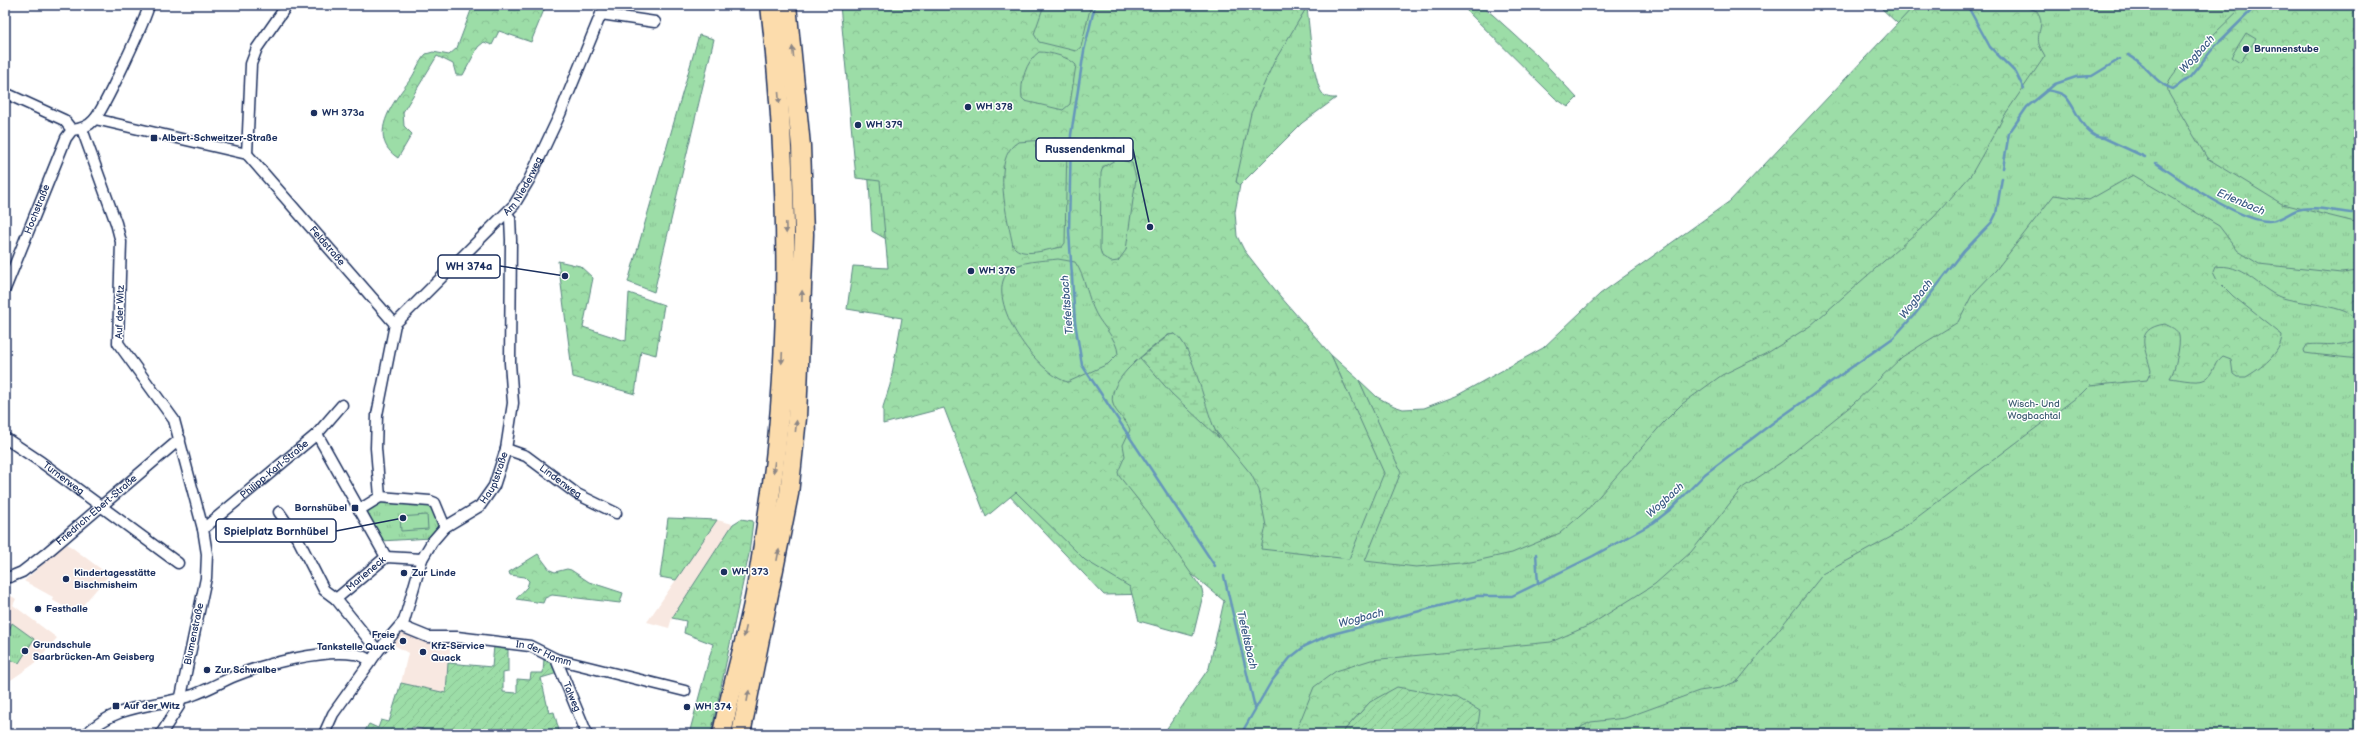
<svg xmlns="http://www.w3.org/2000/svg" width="2364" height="739" font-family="'Balsamiq Sans',sans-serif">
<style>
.built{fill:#f8e8e1}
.grass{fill:url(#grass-tufts);stroke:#5c8682}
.forest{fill:url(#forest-crowns);stroke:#5c8682;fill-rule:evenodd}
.wetland{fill:url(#wetland-marsh);stroke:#5c8682}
.garden{fill:url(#garden-furrows);stroke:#5c8682}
.pitch{fill:#9cdda7;stroke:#5c8682}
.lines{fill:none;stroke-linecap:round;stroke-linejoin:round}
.stream{stroke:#6596bb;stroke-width:2.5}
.street-casing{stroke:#1b2f5e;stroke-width:13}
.highway-casing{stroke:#1b2f5e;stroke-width:21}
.street{stroke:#fff;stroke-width:10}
.highway{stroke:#fcdcac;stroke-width:18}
.oneway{fill:#8c8685}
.poi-dot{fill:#1b2f5e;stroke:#fff;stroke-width:1.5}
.labels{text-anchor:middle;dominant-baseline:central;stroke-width:3;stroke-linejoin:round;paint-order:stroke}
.poi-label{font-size:10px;font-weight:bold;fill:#1b2f5e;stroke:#fff;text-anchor:start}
.street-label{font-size:10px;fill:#1b2f5e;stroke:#fff}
.park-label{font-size:10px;fill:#3b5a70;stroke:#fff}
.water-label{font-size:11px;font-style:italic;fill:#3a5a85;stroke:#fff}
.leader{fill:none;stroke:#1b2f5e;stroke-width:1.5}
.callout-dot{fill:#1b2f5e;stroke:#fff;stroke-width:1.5}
.callout{fill:#fff;stroke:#1b2f5e;stroke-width:1.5}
.callout-label{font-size:11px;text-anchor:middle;font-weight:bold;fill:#1b2f5e}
</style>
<defs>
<pattern id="grass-tufts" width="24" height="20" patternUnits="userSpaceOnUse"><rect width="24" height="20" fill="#9cdda7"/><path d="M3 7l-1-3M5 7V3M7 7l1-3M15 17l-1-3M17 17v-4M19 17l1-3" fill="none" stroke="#86be92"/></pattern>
<pattern id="forest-crowns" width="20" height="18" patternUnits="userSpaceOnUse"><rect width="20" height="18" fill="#9cdda7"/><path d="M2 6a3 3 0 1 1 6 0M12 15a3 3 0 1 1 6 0" fill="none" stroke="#86be92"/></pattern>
<pattern id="wetland-marsh" width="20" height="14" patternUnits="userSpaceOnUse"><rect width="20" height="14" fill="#9cdda7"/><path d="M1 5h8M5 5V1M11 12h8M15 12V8" fill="none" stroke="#86be92"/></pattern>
<pattern id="garden-furrows" width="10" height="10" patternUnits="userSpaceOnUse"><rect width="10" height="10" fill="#9cdda7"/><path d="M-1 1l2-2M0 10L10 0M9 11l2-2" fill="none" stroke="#86be92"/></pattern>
</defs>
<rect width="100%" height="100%" fill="#fff"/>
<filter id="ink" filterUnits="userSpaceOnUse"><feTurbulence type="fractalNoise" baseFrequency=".025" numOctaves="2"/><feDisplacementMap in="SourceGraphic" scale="8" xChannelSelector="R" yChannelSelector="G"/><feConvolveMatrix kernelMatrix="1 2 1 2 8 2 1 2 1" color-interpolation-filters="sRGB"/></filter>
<g filter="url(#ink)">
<!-- built -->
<g class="built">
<path d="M717,520L733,524L672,618L669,628L647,622Z"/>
<path d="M66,543L109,575L76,613L52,600L53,597L24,581Z"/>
<path d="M5,592L16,599L13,605L57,638L34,664L5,684Z"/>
<path d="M401,628L451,640L446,693L401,683L408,653L389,642Z"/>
</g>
<!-- grass -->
<g class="grass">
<path d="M858,5H1285L1293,29L1307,7C1309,24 1313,81 1322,93C1326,98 1331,98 1336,98L1302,123L1240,185L1236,182L1237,174L1214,228L1349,395L1331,355L1359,380L1392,450L1561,380L1955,5H2359V734H1163L1209,668L1224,601L1193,575L1155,594L1104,595L1003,489L907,251L872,231Z"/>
<path d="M1878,5H1915L1898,24Z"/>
<path d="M699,35L714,39L654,292L628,282Z"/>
<path d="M381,499L434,505L442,526L431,538L381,541L363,510Z"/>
<path d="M12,623L34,639L19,663L5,658V639Z"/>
</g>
<!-- forest -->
<g class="forest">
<path d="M473,5H546L531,42L499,31L492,45L484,42L478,47L463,75H456L453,64L437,56L403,112L404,126L412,134L398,158C366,137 393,102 410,80C416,72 418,62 426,54L433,52L449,55L457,48Z"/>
<path d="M840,5H1044L1034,34L1039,42L1076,51L1081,47L1091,5H1308L1274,62L1251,113L1236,182L1240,185L1235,212L1237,236L1244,250L1280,296L1331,355L1384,473L1349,559L1261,549L1266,526L1259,490L1251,474L1214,429L1175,334L1168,335C1151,349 1106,379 1113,404C1116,414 1127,420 1130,430L1123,445L1125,456L1118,472L1119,476L1147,511L1202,589L1203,595L1193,636L1139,621L1130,587L1085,560L1016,492L986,517L944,408L883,424V407L890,385L902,318L847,309L853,266L888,268L880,181L856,178ZM1039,52C1050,52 1069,57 1076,65L1070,104L1063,110L1025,101L1022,98C1020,82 1026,61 1039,52ZM1057,139L1065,140L1067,143L1065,243L1062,247C1047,249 1023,259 1013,246C1008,220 990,158 1018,142ZM1117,159L1132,163L1136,178L1126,250L1118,261L1111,262L1102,256L1100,249L1101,173L1103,167ZM1058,259L1075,262C1086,278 1087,297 1096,314C1103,327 1117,339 1118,354L1108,364L1068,382C1039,376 983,300 1008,272C1018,260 1044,261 1058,259Z"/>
<path d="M1461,5H1480L1493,15L1537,55L1577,98L1568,107L1555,98Z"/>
<path d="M1915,5H2021L2037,11C2046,25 2036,31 2039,44C2040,48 2043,52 2045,56L2006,113L1971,175L1933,218L1810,326L1769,352L1722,375L1682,404L1663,423L1586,511L1560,533L1512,553L1471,562L1416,567L1365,561L1401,472L1359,380L1377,397L1394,406L1403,409L1424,408L1456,396L1543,348L1600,294L1730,201Z"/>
<path d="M2244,5H2359V223L2282,204L2207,158L2169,94C2165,84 2170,79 2176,71ZM2246,33L2256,39L2240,63L2231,57Z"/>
<path d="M2133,175L2219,226L2238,251L2259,264L2341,273L2359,271V322C2349,304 2298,304 2280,297C2258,288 2242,262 2215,267L2213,272L2217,280L2233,296L2282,335C2281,354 2261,368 2246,377H2237L2233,374L2231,359L2223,356C2213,364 2215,369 2208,377C2202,385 2180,379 2170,378C2175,371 2181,344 2179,336C2178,329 2170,327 2165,324C2131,329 2147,351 2151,371L2147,380L2089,386L2081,394L1891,537L1823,574L1738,681L1720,688L1699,691L1625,718L1591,722L1581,727L1580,734H1473L1477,732L1370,702L1341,734H1295L1314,687L1336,671L1371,660L1551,642L1590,625L1655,584L1691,552L1742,488L1780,463L1852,405L1902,357L1958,322L1972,295L1996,270L2054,195L2089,200Z"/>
<path d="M558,261L580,266L593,278L583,327L626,341L629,293L664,305L656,355L641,351L635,394L573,377Z"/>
<path d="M2359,336V359L2312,354L2305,353L2304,350L2307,345C2322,342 2349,350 2359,336Z"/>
<path d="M668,518L717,520L676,580L660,577Z"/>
<path d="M741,519L753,521L749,554L711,734H689L713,644L684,633L686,621L672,618L733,524Z"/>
<path d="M538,554L550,570L555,572L567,569L571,570L589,582L623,593L620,603L552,595L545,598L543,603L516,599L527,587L529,581L525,577L510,575L509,572Z"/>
</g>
<!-- wetland -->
<path class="wetland" d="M1175,334C1194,346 1205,414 1219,438L1172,394L1140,358L1169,335Z"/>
<!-- garden -->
<g class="garden">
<path d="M494,646L508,648V672L503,673V692L517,693V679L530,680L531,673H543L544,658L553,663L558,673L541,678L549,713L554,712L560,734L514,732L513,734H430V731L412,727L410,734H363L369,724L378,728L381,720L389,722L401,683L446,693L448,663L492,667Z"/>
<path d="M1397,687L1458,698L1480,711L1477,732L1341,734L1370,702Z"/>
</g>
<!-- pitch -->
<path class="pitch" d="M427,515L428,529L401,531L400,517Z"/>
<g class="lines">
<!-- stream -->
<g class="stream">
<path d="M1095,5L1084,51L1071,135L1069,231L1075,322L1082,365L1215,566"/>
<path d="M1967,5L1990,47L2016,73L2024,89"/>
<path d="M2128,55C2146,62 2154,84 2173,89L2190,77L2215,46L2257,5"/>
<path d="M2047,90C2052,91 2060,92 2065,96C2078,109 2082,137 2104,138L2145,157"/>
<path d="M2156,163C2179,179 2241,222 2269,221C2280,221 2287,214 2297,210C2314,205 2335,212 2352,213"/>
<path d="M2003,168L2009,133L2027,107L2055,84L2076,77L2092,76L2120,59"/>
<path d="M1536,554L1538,583"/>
<path d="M1224,576L1255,708"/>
<path d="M1241,734L1271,682L1290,658L1305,646L1329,635L1477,596H1512L1593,556L1653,523L1671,509L1705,474L1774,422L1893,338L1916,313L1964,251L1992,222L1996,214L2002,178"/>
</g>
<defs>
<g id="street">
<path d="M5,93L64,120L72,130"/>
<path id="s1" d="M95,119L247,154L395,324"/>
<path d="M82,129L116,223L121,242L118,343L174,420L203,529L207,554L206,578L179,706L161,734"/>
<path d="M247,154L251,64L257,48L287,5"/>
<path id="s2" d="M5,289L66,138L72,130C81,129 88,127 94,120C103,111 146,19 149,5"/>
<path id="s3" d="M395,324L514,205L529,180L560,114L601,14L655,22"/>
<path d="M317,434L386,557"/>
<path id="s4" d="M5,438L41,462L178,563"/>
<path id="s5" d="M506,449L526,456L577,494L616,513"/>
<path d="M380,497L376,448L377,415L395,324"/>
<path d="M359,510L380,497L430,501L435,503L445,527"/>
<path d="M279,512L299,541L324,590L336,599L378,651"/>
<path id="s6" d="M203,529L317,434L342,405"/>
<path id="s7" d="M10,577L22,572L44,555L180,439"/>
<path id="s8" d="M336,599L386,557L422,559"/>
<path id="s9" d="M401,626L428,637H457L530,646L556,659L685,691"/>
<path id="s10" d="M556,659L587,734"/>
<path d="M86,734C120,702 153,708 193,695C207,690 221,682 235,676C264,664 324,649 354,654C360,654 366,658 371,661"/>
<path id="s11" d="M324,734L333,714L378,651L404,621L422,559L432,542L445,527L480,506L494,486L506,449L513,403L510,363L511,240L510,218L506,214"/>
</g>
<g id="highway">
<path d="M722,734C731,687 746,641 755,594C761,560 766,525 771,491C793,330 788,166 770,5"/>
<path d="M741,734L789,494L797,418L804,234L801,146L787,5"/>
</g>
</defs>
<!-- street casing -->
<use href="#street" class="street-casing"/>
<!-- highway casing -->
<use href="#highway" class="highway-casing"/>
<!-- street -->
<use href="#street" class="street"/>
<!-- highway -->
<use href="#highway" class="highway"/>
</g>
<!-- one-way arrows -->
<defs><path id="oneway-solid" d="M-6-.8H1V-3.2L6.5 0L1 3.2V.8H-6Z"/></defs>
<g class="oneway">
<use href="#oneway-solid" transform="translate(793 52) rotate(-96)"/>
<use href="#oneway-solid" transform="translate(779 98) rotate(85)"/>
<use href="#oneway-solid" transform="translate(786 228) rotate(88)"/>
<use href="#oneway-solid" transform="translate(802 296) rotate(-89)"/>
<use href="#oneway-solid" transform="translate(782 358) rotate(93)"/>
<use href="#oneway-solid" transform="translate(796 426) rotate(-84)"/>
<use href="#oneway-solid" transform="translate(774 467) rotate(97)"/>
<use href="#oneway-solid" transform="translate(778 555) rotate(-79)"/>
<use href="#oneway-solid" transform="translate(745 632) rotate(103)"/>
<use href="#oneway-solid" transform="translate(748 696) rotate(-80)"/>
</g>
</g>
<!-- markers -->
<g class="poi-dot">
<circle cx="2246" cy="49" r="4"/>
<circle cx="968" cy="107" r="4"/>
<circle cx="314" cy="113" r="4"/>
<circle cx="858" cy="125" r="4"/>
<rect x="150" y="134" width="8" height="8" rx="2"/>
<circle cx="971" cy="271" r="4"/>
<rect x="351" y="504" width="8" height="8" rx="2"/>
<circle cx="724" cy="572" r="4"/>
<circle cx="404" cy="573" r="4"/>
<circle cx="66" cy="579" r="4"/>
<circle cx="38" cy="609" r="4"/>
<circle cx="403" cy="641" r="4"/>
<circle cx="25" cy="651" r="4"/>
<circle cx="423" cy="652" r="4"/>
<circle cx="207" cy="670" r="4"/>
<rect x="112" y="702" width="8" height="8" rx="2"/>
<circle cx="687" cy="707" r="4"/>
</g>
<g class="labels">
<!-- poi labels -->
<g class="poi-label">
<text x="2254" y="49">Brunnenstube</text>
<text x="976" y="107">WH 378</text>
<text x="322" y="113">WH 373a</text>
<text x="866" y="125">WH 379</text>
<text x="162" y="138">Albert-Schweitzer-Straße</text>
<text x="979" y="271">WH 376</text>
<text x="347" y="508" text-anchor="end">Bornshübel</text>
<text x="732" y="572">WH 373</text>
<text x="74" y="573">Kindertagesstätte<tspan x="74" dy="12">Bischmisheim</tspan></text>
<text x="412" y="573">Zur Linde</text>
<text x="46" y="609">Festhalle</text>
<text x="395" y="635" text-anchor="end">Freie<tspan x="395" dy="12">Tankstelle Quack</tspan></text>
<text x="33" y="645">Grundschule<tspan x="33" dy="12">Saarbrücken-Am Geisberg</tspan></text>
<text x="431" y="646">Kfz-Service<tspan x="431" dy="12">Quack</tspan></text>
<text x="215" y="670">Zur Schwalbe</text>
<text x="124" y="706">Auf der Witz</text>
<text x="695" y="707">WH 374</text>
</g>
<!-- street labels -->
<g class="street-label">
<text stroke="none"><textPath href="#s3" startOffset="189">Am Niederweg</textPath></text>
<text stroke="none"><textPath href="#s2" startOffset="86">Hochstraße</textPath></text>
<text stroke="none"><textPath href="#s1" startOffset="278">Feldstraße</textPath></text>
<text transform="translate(120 312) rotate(-88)">Auf der Witz</text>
<text stroke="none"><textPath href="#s6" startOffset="93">Philipp-Karl-Straße</textPath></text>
<text stroke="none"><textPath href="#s11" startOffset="316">Hauptstraße</textPath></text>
<text stroke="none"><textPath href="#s4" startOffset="71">Turnerweg</textPath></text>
<text stroke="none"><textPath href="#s5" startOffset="64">Lindenweg</textPath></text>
<text stroke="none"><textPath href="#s7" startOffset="110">Friedrich-Ebert-Straße</textPath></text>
<text stroke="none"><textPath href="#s8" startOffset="39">Marieneck</textPath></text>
<text transform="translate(194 634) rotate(-78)">Blumenstraße</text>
<text stroke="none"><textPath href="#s9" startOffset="147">In der Hamm</textPath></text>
<text stroke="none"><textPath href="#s10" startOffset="41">Talweg</textPath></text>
</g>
<!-- park labels -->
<g class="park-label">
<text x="2034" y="404">Wisch- Und<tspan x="2034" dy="12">Wogbachtal</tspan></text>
</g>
<!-- water labels -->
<g class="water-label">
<text transform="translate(2197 54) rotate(-48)">Wogbach</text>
<text transform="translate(2241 202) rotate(23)">Erlenbach</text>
<text transform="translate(1916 299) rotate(-52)">Wogbach</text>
<text transform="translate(1067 305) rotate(-95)">Tiefeltsbach</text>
<text transform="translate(1665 500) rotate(-42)">Wogbach</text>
<text transform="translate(1361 618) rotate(-15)">Wogbach</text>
<text transform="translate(1247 640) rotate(77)">Tiefeltsbach</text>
</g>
</g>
<!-- callouts -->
<path class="leader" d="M1150 227L1133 149M565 276L500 266M403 518L336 531"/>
<g class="callout-dot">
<circle cx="1150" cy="227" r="4"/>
<circle cx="565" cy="276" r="4"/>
<circle cx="403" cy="518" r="4"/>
</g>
<g class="callout">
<rect x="1036" y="138" width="97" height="23" rx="4"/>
<rect x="438" y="255" width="62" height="23" rx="4"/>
<rect x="216" y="519" width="120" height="23" rx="4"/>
</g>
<g class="callout-label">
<text x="1085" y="153">Russendenkmal</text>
<text x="469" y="270">WH 374a</text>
<text x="276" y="535">Spielplatz Bornhübel</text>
</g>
<!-- margin -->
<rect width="2364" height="739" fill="none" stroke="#fff" stroke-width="20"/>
<rect x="10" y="10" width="2344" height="719" fill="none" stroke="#1b2f5e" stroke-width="1.5" filter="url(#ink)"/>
</svg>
